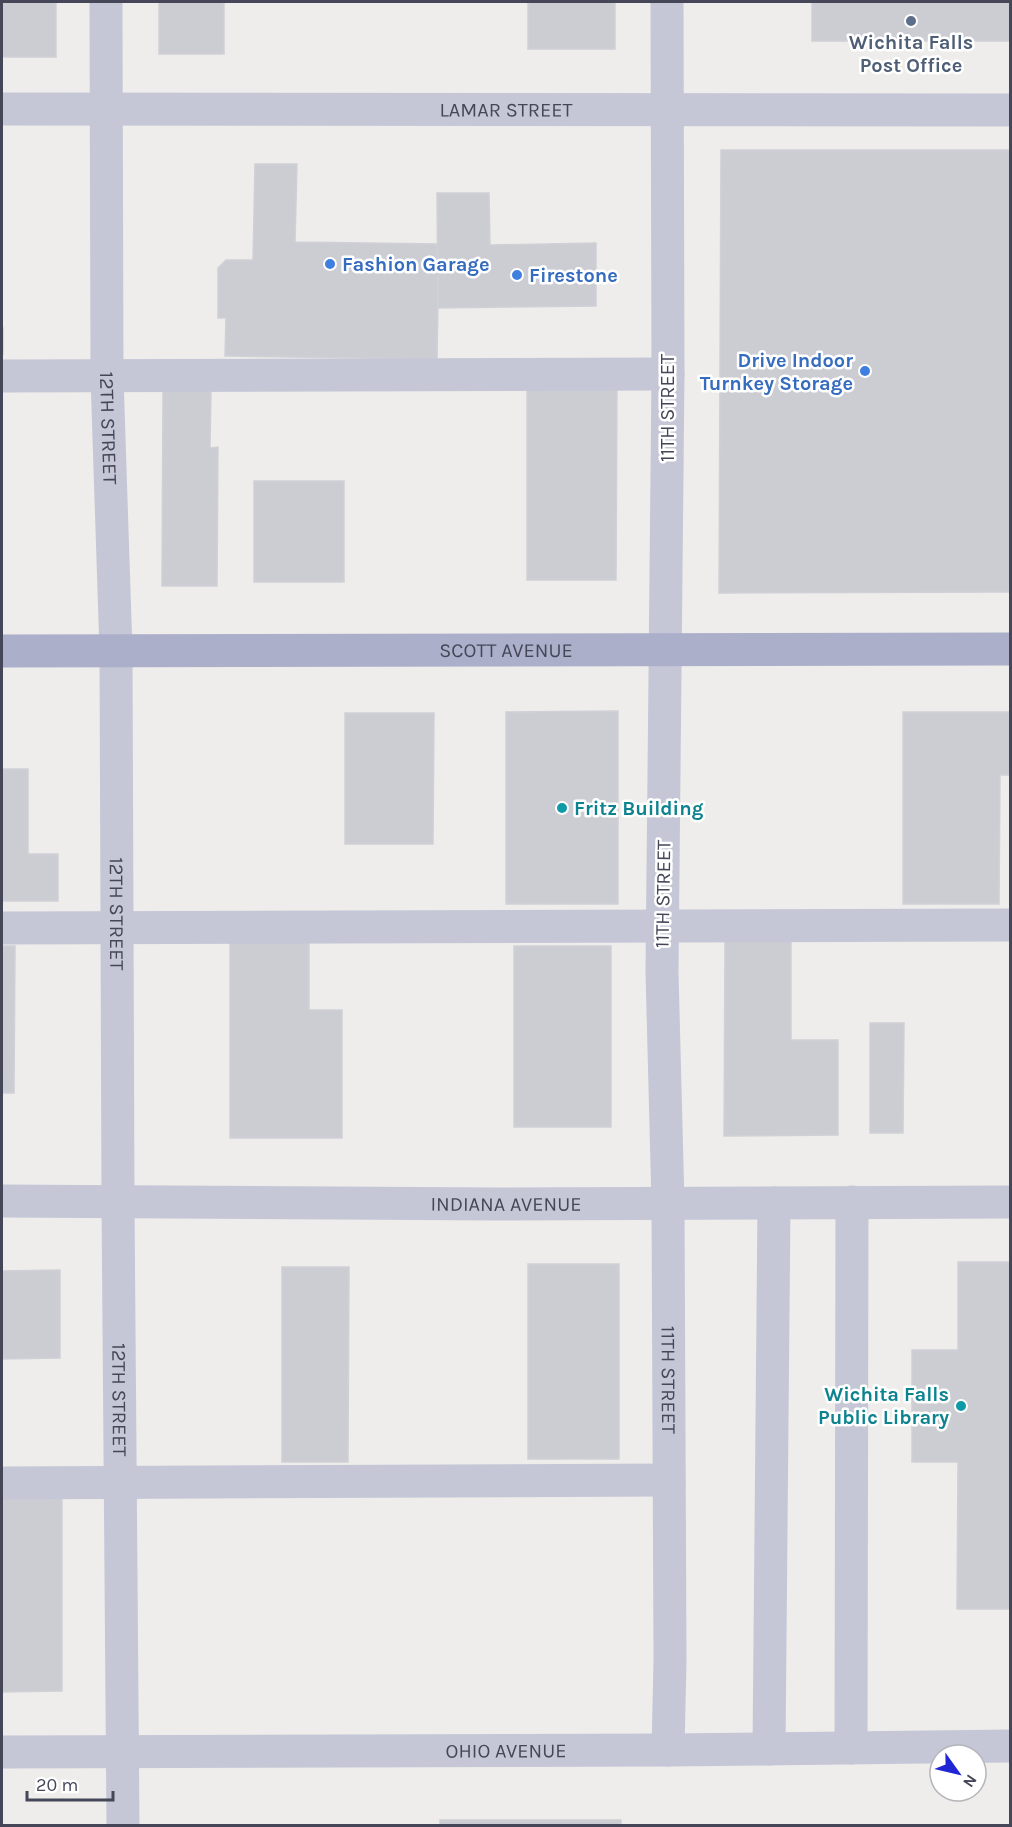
<svg xmlns="http://www.w3.org/2000/svg" width="1012" height="1827" font-family="Karla,sans-serif">
<style>
.building{fill:#ccccd3;stroke:#d0d0d7;stroke-width:1.5}
.lines{fill:none;stroke-linecap:round;stroke-linejoin:round}
.minor{stroke:#c5c7d6;stroke-width:33}
.major{stroke:#acafca;stroke-width:33}
.service-dot{fill:#5c6f8a;stroke:#fff;stroke-width:2}
.shop-dot{fill:#3f7fe0;stroke:#fff;stroke-width:2}
.culture-dot{fill:#0f9aa8;stroke:#fff;stroke-width:2}
.labels{text-anchor:middle;dominant-baseline:central;stroke-width:5;stroke-linejoin:round;paint-order:stroke}
.service-label{font-size:20px;font-weight:bold;fill:#4e5e75;stroke:#fff}
.street-label{font-size:20px;fill:#454758;stroke:#fff}
.shop-label{font-size:20px;font-weight:bold;fill:#366cbe;stroke:#fff;text-anchor:start}
.culture-label{font-size:20px;font-weight:bold;fill:#0d838f;stroke:#fff;text-anchor:start}
</style>
<rect width="100%" height="100%" fill="#eeedeb"/>
<!-- building -->
<g class="building">
<rect x="2" y="2" width="54" height="55"/>
<rect x="159" y="2" width="65" height="52"/>
<rect x="528" y="2" width="87" height="47"/>
<rect x="812" y="2" width="198" height="39"/>
<path d="M721,150H1010V592L719,593Z"/>
<path d="M255,164H297L295,242L439,244L437,359L225,356L226,318H218V268L226,260H253Z"/>
<path d="M437,193H489L490,245L596,243V306L438,308Z"/>
<rect x="2" y="328" width="1" height="26"/>
<path d="M527,386H617L616,580H527Z"/>
<path d="M163,390H211L210,448L218,447L217,586H162Z"/>
<rect x="254" y="481" width="90" height="101"/>
<path d="M618,711V904H506V712Z"/>
<path d="M903,712H1010V775H1000L999,904H903Z"/>
<path d="M345,713H434L433,844H345Z"/>
<path d="M2,769H28V854H58V901H2Z"/>
<path d="M230,941H309V1010H342V1138H230Z"/>
<path d="M725,941H791V1040H838V1135L724,1136Z"/>
<path d="M2,946H15L14,1093H2Z"/>
<rect x="514" y="946" width="97" height="181"/>
<path d="M870,1023H904L903,1133H870Z"/>
<path d="M958,1262H1010V1609H957L958,1462H912V1350H958Z"/>
<rect x="528" y="1264" width="91" height="195"/>
<path d="M282,1267H349L348,1462H282Z"/>
<path d="M60,1270V1358L2,1359V1271Z"/>
<path d="M2,1497H62V1691L2,1692Z"/>
<rect x="440" y="1820" width="181" height="6"/>
</g>
<g class="lines">
<!-- minor -->
<g class="minor">
<path id="s1" d="M106,2L107,377L116,651L118,1202L123,1826"/>
<path id="s2" d="M667,2L668,374L662,972L668,1203L670,1660L668,1750"/>
<path id="s3" d="M2,109L1010,110"/>
<path d="M2,376L668,374"/>
<path d="M2,928L1010,925"/>
<path id="s4" d="M2,1201L496,1204L1010,1202"/>
<path d="M2,1483L669,1480"/>
<path d="M851,1748L852,1202"/>
<path d="M769,1749L774,1203"/>
<path id="s5" d="M2,1752L668,1750L1010,1746"/>
</g>
<!-- major -->
<path class="major" id="s6" d="M2,651L1010,649"/>
</g>
<!-- markers -->
<circle class="service-dot" cx="911" cy="21" r="6"/>
<g class="shop-dot">
<circle cx="330" cy="264" r="6"/>
<circle cx="517" cy="275" r="6"/>
<circle cx="865" cy="371" r="6"/>
</g>
<g class="culture-dot">
<circle cx="562" cy="808" r="6"/>
<circle cx="961" cy="1406" r="6"/>
</g>
<g class="labels">
<!-- service labels -->
<g class="service-label">
<text x="911" y="42">Wichita Falls<tspan x="911" dy="23">Post Office</tspan></text>
</g>
<!-- street labels -->
<g class="street-label">
<text stroke="none"><textPath href="#s3" startOffset="504">LAMAR STREET</textPath></text>
<text transform="translate(667 408) rotate(-90)">11TH STREET</text>
<text stroke="none"><textPath href="#s1" startOffset="426">12TH STREET</textPath></text>
<text stroke="none"><textPath href="#s6" startOffset="504">SCOTT AVENUE</textPath></text>
<text transform="translate(663 894) rotate(-89)">11TH STREET</text>
<text stroke="none"><textPath href="#s1" startOffset="912">12TH STREET</textPath></text>
<text stroke="none"><textPath href="#s4" startOffset="504">INDIANA AVENUE</textPath></text>
<text stroke="none"><textPath href="#s2" startOffset="1378">11TH STREET</textPath></text>
<text stroke="none"><textPath href="#s1" startOffset="1398">12TH STREET</textPath></text>
<text stroke="none"><textPath href="#s5" startOffset="504">OHIO AVENUE</textPath></text>
</g>
<!-- shop labels -->
<g class="shop-label">
<text x="342" y="264">Fashion Garage</text>
<text x="529" y="275">Firestone</text>
<text x="853" y="360" text-anchor="end">Drive Indoor<tspan x="853" dy="23">Turnkey Storage</tspan></text>
</g>
<!-- culture labels -->
<g class="culture-label">
<text x="574" y="808">Fritz Building</text>
<text x="949" y="1394" text-anchor="end">Wichita Falls<tspan x="949" dy="23">Public Library</tspan></text>
</g>
</g>
<!-- border -->
<rect width="1012" height="1827" fill="none" stroke="#454758" stroke-width="6"/>
<!-- north arrow -->
<g transform="translate(958 1773) rotate(124)"><circle r="28" fill="#ffffff" stroke="#b5b5bc" stroke-width="1.5"/>
<path d="M0-4.5L10 22L0 15L-10 22Z" fill="#2026d4"/>
<text y="-9" font-size="16" font-weight="bold" text-anchor="middle" fill="#454758">N</text>
</g>
<!-- scale -->
<path d="M27 1791v9h86v-9" fill="none" stroke="#454758" stroke-width="3"/>
<text x="36" y="1791" font-size="18" fill="#454758" stroke="#ffffff" stroke-width="4.5" paint-order="stroke">20 m</text>
</svg>
